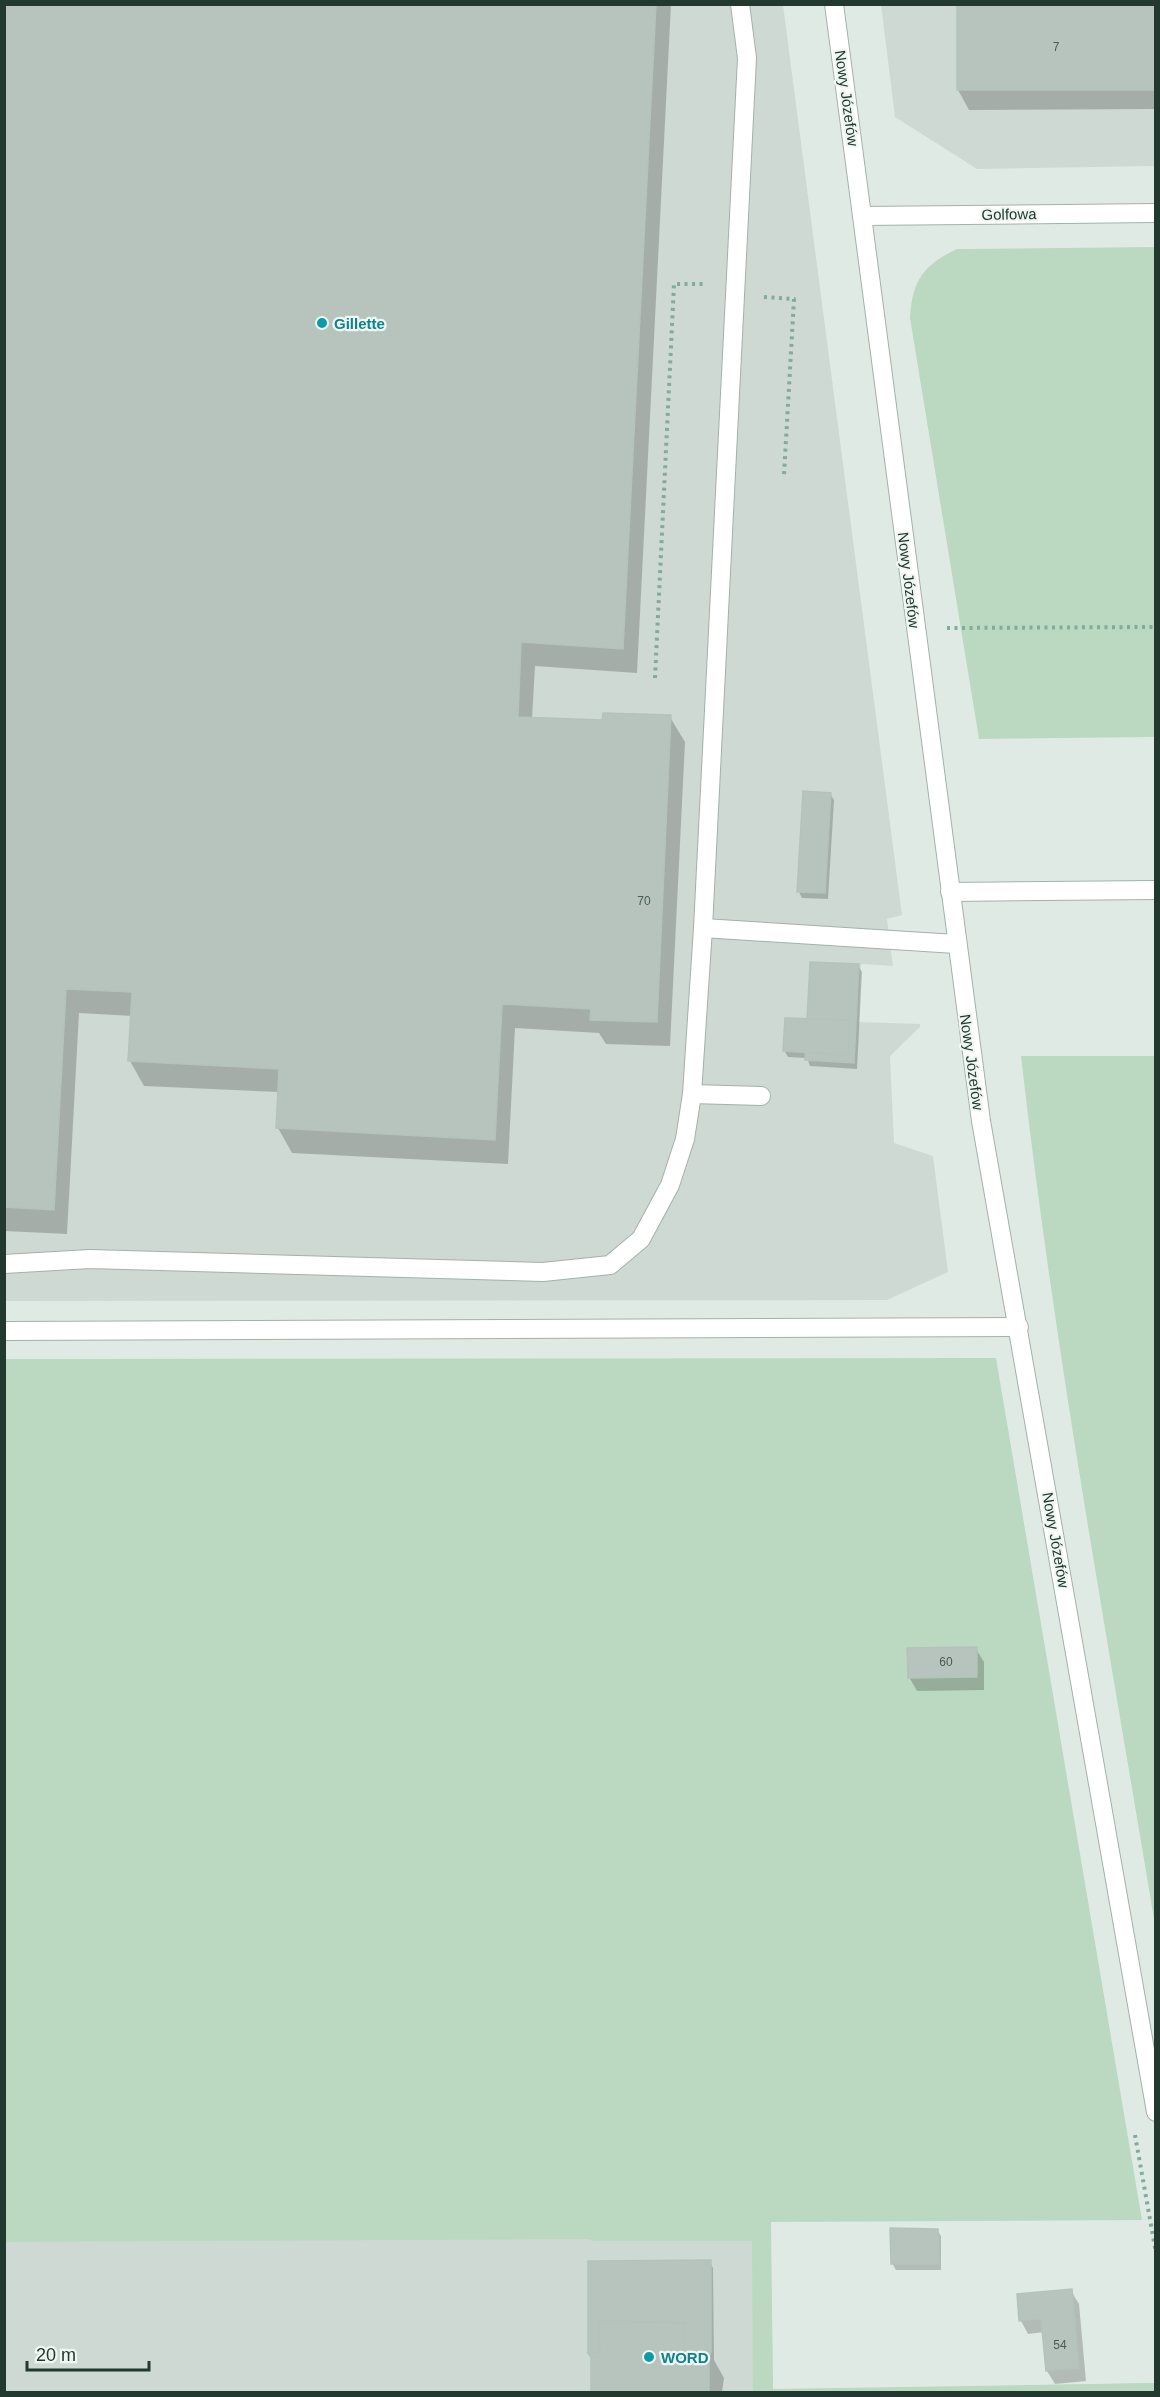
<svg xmlns="http://www.w3.org/2000/svg" width="1160" height="2397" font-family="Arial,sans-serif">
<style>
.built{fill:#cfd9d3}
.green{fill:#bbd9c0}
.shadow{fill:#0003}
.building{fill:#b6c4bd;stroke:#b3c3bb;stroke-width:1.5}
.lines{fill:none;stroke-linecap:round;stroke-linejoin:round}
.service-casing{stroke:#a3b1ab;stroke-width:20}
.minor-casing{stroke:#a3b1ab;stroke-width:20}
.tertiary-casing{stroke:#a3b1ab;stroke-width:20}
.path{stroke:#83ab9a;stroke-width:4;stroke-dasharray:3 4.5;stroke-linecap:butt}
.service{stroke:#fff;stroke-width:18}
.minor{stroke:#fff;stroke-width:18}
.tertiary{stroke:#fff;stroke-width:18}
.culture-dot{fill:#0f9aa8;stroke:#f0f7f3;stroke-width:2}
.labels{text-anchor:middle;dominant-baseline:central;stroke-width:4.5;stroke-linejoin:round;paint-order:stroke}
.number-label{font-size:12px;fill:#475c53}
.street-label{font-size:15px;fill:#223930;stroke:#f0f7f3}
.culture-label{font-size:15px;font-weight:bold;fill:#0d838f;stroke:#f0f7f3;text-anchor:start}
</style>
<rect width="100%" height="100%" fill="#e0eae5"/>
<!-- built -->
<g class="built">
<path d="M4,5H783L902,915L887,919L893,966L861,964L859,1022L920,1024V1027L890,1056L894,1143L933,1156L948,1272L887,1300L5,1301Z"/>
<path d="M881,5H1155V166L977,169L895,117Z"/>
<path d="M770,2222L773,2390L1155,2383V2392H5L4,2225Z"/>
</g>
<!-- green -->
<g class="green">
<path d="M1155,247V737L979,739L910,318C912,281 923,265 957,249Z"/>
<path d="M1021,1056H1155V1925C1107,1636 1054,1348 1021,1056Z"/>
<path d="M996,1358L1142,2220L771,2222L773,2389L1155,2383V2392H753L752,2241H594L588,2239L5,2242L4,1359Z"/>
</g>
<!-- shadow -->
<g class="shadow">
<path d="M4,4H671L637,673L535,666L532,719L603,722L670,717L685,742L670,1046L606,1044L599,1033L515,1028L508,1164L292,1153L278,1128L279,1092L144,1086L130,1061L132,1016L79,1013L67,1234L4,1231Z"/>
<path d="M1156,4V109L969,110L958,90Z"/>
<path d="M830,794L834,800L828,899L802,898L799,892Z"/>
<path d="M858,966L862,972L857,1069L810,1066L807,1058L788,1057L784,1050Z"/>
<path d="M976,1649L984,1662V1690L917,1691L909,1677Z"/>
<path d="M937,2230L941,2236V2270H896L892,2263Z"/>
<path d="M710,2262L713,2268L714,2360L724,2378L722,2392H593L592,2357Z"/>
<path d="M1071,2291L1079,2304L1086,2381L1055,2384L1047,2371L1044,2332L1028,2334L1021,2321Z"/>
</g>
<!-- building -->
<g class="building">
<path d="M4,4H656L623,649L521,642L518,717L602,720L603,713L671,715L657,1022L590,1020L591,1009L502,1004L495,1140L276,1128L279,1069L128,1061L132,992L66,989L54,1210L4,1207Z"/>
<rect x="957" y="4" width="199" height="86"/>
<path d="M803,791L831,793L825,893L797,892Z"/>
<path d="M810,962L859,964L854,1063L805,1060Z"/>
<path d="M785,1018L849,1020L848,1055L783,1051Z"/>
<path d="M977,1647V1677L908,1678L907,1648Z"/>
<path d="M890,2228L938,2229L939,2264H891Z"/>
<path d="M711,2260V2352H684V2323L599,2321L600,2353H588V2261Z"/>
<path d="M1072,2289L1079,2368L1046,2371L1041,2319L1019,2321L1017,2294Z"/>
<path d="M599,2321L684,2323V2352H711L709,2356V2392H591V2357L588,2353H600Z"/>
</g>
<g class="lines">
<defs>
<g id="service">
<path d="M950,892L1156,890"/>
<path d="M703,928L956,944"/>
<path d="M692,1094L761,1096"/>
<path d="M4,1264L90,1259L543,1272L610,1265L641,1239L670,1185L685,1139L692,1094L703,928L747,58L740,4"/>
<path d="M4,1331L1019,1327"/>
</g>
<path id="minor" d="M862,216L981,1121L1156,2112"/>
<path id="tertiary" d="M834,4L862,216L1156,213"/>
</defs>
<!-- service casing -->
<use href="#service" class="service-casing"/>
<!-- minor casing -->
<use href="#minor" class="minor-casing"/>
<!-- tertiary casing -->
<use href="#tertiary" class="tertiary-casing"/>
<!-- path -->
<g class="path">
<path d="M764,297L794,299L784,475"/>
<path d="M947,628L1156,627"/>
<path d="M655,678L674,284H706"/>
<path d="M1135,2135L1156,2253"/>
</g>
<!-- service -->
<use href="#service" class="service"/>
<!-- minor -->
<use href="#minor" class="minor"/>
<!-- tertiary -->
<use href="#tertiary" class="tertiary"/>
</g>
<!-- markers -->
<g class="culture-dot">
<circle cx="322" cy="323" r="6"/>
<circle cx="649" cy="2357" r="6"/>
</g>
<g class="labels">
<!-- number labels -->
<g class="number-label">
<text x="1056" y="47">7</text>
<text x="644" y="901">70</text>
<text x="946" y="1662">60</text>
<text x="1060" y="2345">54</text>
</g>
<!-- street labels -->
<g class="street-label">
<text transform="translate(847 98) rotate(82)">Nowy Józefów</text>
<text transform="translate(1009 214) rotate(-1)">Golfowa</text>
<text transform="translate(909 580) rotate(83)">Nowy Józefów</text>
<text transform="translate(972 1062) rotate(82)">Nowy Józefów</text>
<text transform="translate(1056 1540) rotate(80)">Nowy Józefów</text>
</g>
<!-- culture labels -->
<g class="culture-label">
<text x="334" y="323">Gillette</text>
<text x="661" y="2357">WORD</text>
</g>
</g>
<!-- border -->
<rect width="1160" height="2397" fill="none" stroke="#223930" stroke-width="12"/>
<!-- scale -->
<path d="M27 2361v9h122v-9" fill="none" stroke="#223930" stroke-width="3"/>
<text x="36" y="2361" font-size="18" fill="#223930" stroke="#f0f7f3" stroke-width="4.5" paint-order="stroke">20 m</text>
</svg>
